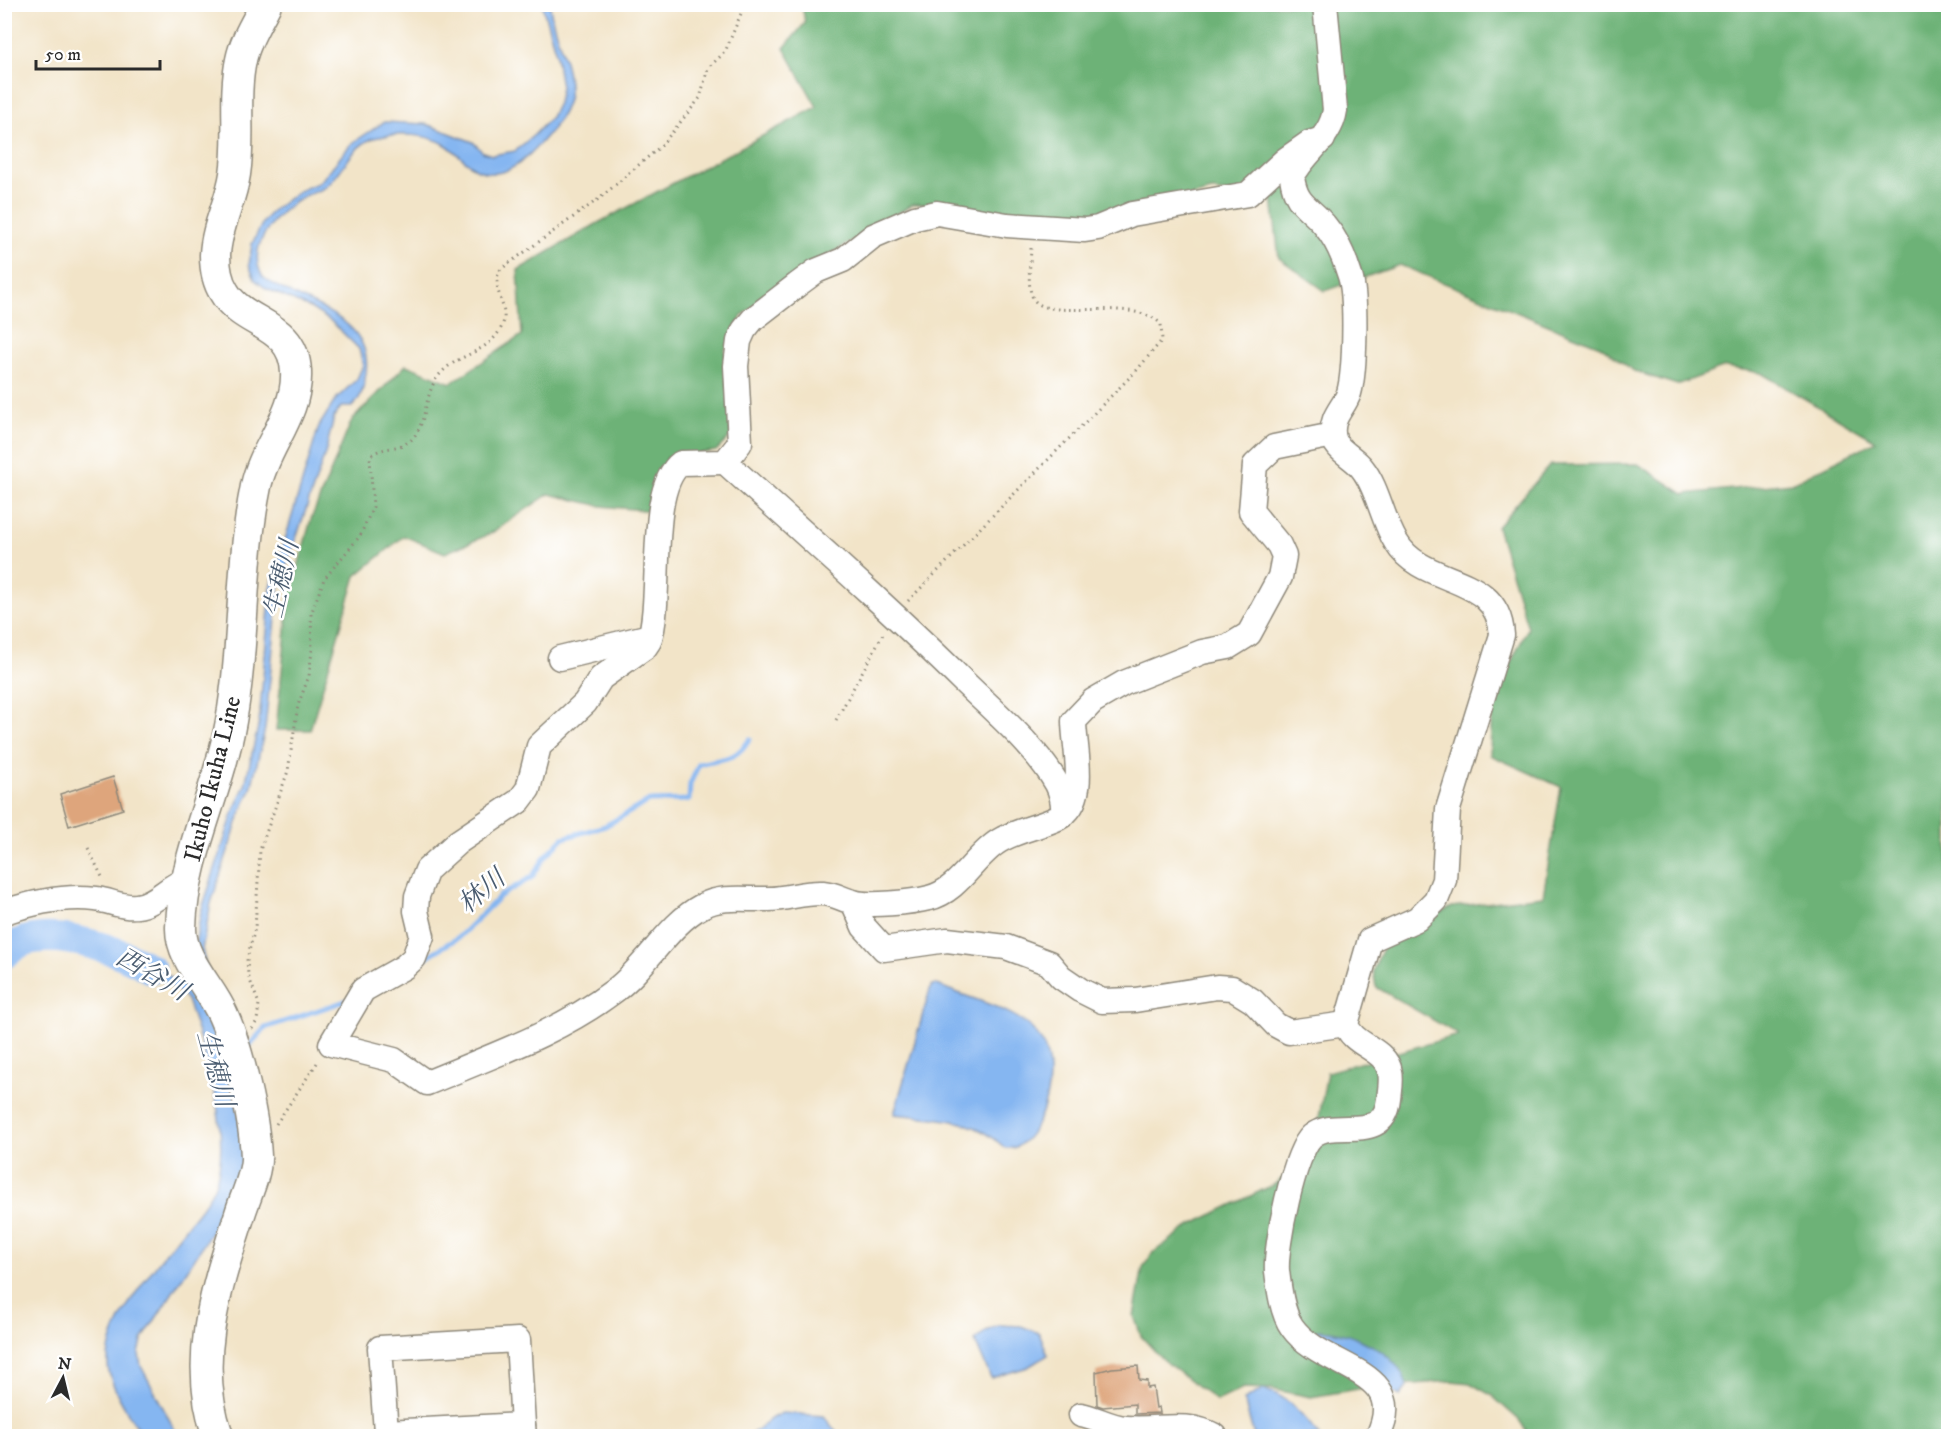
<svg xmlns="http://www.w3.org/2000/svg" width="1953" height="1441" font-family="'IM FELL DW Pica','Noto Serif JP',serif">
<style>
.forest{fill:#6db277;stroke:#4c6e51;stroke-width:1.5}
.water{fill:#85b6f1;stroke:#58708e;stroke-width:1.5}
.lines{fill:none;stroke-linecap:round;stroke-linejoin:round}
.stream{stroke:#85b6f1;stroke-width:5}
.river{stroke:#85b6f1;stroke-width:30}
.building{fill:#dea57c}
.minor-casing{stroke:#8e887a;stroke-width:27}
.major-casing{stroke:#8e887a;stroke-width:33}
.path{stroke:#8e887a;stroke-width:3;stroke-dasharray:1.5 4.5;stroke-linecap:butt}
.minor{stroke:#fff;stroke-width:24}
.major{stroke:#fff;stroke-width:30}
.labels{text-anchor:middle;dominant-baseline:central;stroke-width:5;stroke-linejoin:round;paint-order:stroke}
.street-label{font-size:24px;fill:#2b2b2b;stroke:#fff}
.water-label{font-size:26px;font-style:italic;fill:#4a5c70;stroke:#fff}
</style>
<rect width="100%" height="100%" fill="#fff"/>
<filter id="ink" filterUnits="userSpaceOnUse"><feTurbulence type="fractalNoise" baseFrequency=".0167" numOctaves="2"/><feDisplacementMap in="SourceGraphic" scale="12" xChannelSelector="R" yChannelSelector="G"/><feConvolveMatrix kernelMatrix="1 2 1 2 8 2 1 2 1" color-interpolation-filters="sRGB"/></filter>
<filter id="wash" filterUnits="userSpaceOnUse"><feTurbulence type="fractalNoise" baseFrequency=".008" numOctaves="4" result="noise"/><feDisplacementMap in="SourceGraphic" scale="24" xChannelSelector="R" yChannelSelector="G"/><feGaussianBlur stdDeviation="1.35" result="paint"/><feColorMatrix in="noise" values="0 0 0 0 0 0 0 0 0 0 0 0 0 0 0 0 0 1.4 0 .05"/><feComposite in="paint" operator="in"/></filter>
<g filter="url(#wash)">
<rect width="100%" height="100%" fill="#f2e4c8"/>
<!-- forest -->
<path class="forest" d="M802,5H1948V1436H1530L1519,1420L1491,1395L1470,1383L1452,1381L1364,1388L1311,1397L1271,1389L1244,1388L1217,1401L1163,1360L1141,1336L1134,1316L1143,1267L1154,1252L1191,1225L1277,1183L1305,1156L1316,1135L1327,1072L1459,1035L1376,987L1373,970L1386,942L1452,907L1543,896L1561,787L1490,755L1492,700L1528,628L1497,527L1550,465L1638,464L1684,494L1792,483L1876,441L1761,373L1725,367L1677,385L1634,371L1600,346L1400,265L1325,291L1279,258L1272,198L1212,191L1091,222L1009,217L945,204H913L788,280L742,316L725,350L731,436L716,451L667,458L652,511L601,506L549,494L490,534L445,553L404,536L356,576L310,730H276L289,600L311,519L352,420L406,365L451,383L522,335L518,270L598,223L817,107L784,48L805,23Z"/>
<!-- water -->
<g class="water">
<path d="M542,5H550C552,34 571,62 569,93C568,109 554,129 543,140C527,158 506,182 478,170C466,164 457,152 446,145C429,134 399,133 379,137C354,141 345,169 328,185C321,192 311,192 303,197C278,211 244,246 263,277C298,305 374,313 366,373C364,386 362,398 352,407H341L334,417L325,454L279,588L265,729L251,789L240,814L211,903L202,949L234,1086L246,1162L229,1205L142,1340L139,1354L141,1366L178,1436H142C130,1416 115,1395 109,1372C99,1328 158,1264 183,1231C194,1216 210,1200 216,1182C232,1128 204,1051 187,1000L182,994L143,968L115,955L116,950L139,957L183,985L188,984L201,912L234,810L245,785L259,722L271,586L319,426L336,399L357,379L363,365L359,349L332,322L312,309L267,289L255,280L249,265L252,244L263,222L272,211L299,191L320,182L351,144L384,122L426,124L473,142L483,152L492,155L515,151L534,135L551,117L558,103L561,87L555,50Z"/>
<path d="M935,984C995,1010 1065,1014 1046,1099C1042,1116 1032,1139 1015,1148H1005C973,1116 936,1119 894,1114L931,986Z"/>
<path d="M1000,1325L1021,1326L1039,1333L1048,1355L1028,1367L991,1378L975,1341L986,1331Z"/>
<path d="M1320,1330C1353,1332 1399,1352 1407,1387L1400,1396L1389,1390L1310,1332Z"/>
<path d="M1261,1390C1283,1390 1308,1420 1319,1436H1254L1244,1400Z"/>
<path d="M782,1413L824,1416L839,1436H749L772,1418Z"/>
</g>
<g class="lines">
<!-- stream -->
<g class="stream">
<path d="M423,959L459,937L500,896L532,877L545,857L563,838L605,826L649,801L689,800L690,784L699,764C724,757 733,763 750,739"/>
<path d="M246,1049L265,1028L348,1000"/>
</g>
<!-- river -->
<path class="river" d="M4,954C10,950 18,943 24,941C61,930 120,950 151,969"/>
</g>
<g id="blocks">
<!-- building -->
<g class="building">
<path d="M113,777L123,809L69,826L60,794Z"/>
<path d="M1138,1366L1139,1380L1147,1381V1388L1153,1387L1156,1408L1159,1407L1160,1413L1135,1414V1404L1103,1407L1097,1405L1096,1372L1112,1368Z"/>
</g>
</g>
</g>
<g filter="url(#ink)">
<use href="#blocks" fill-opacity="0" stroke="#8e887a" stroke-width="1.5"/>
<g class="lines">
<defs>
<g id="minor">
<path d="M1325,4L1335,110C1331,139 1305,151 1292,177C1296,207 1310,206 1326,227C1337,240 1345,260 1350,276C1357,297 1355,372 1349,393C1344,408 1331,416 1333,434C1334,450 1353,456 1362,468C1378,488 1382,519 1396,542C1423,588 1498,571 1502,635L1448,809L1444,880L1436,900L1417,919L1370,940L1346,1024C1352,1046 1386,1048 1390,1072C1392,1080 1390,1090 1389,1099C1384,1146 1336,1116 1312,1136C1294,1152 1275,1246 1277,1271C1279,1288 1282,1313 1292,1327C1322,1370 1411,1368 1378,1436"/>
<path d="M1323,139L1309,143L1285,160L1248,194L1132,214L1098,228L1085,230L1007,225L937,213L915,218L873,236L843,260L816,271L797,285L753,319L744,330L739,341L736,366L740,443L725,462L681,463C646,489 664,598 649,641L645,647L601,678L585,703L539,746L528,789L519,801L458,842L427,870L417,896L416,911L422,936L414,958L404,967L363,990L331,1044L394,1060L427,1083C491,1056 559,1033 614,991C646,968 668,924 702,906C723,895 746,900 769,899C787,899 804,892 823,893C834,894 842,899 853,902C867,907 914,902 929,898C959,891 974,856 999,841C1017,830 1039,827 1058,818C1090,801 1074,749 1074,721L1093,701L1124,683L1202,652L1228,647L1249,634L1280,577L1284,556L1279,545L1251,511L1255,465L1274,447L1333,435"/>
<path d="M725,462C806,535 888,607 965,683C995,712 1037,748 1057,784C1062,794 1064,804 1063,815"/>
<path d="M560,658L650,636"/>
<path d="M853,902L864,927L884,949L947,940L1006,947L1049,963L1061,977L1080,990L1102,1001L1135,1000L1217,987L1232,988L1253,1001L1276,1025L1289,1032L1346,1024"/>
<path d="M4,912C34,902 65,895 96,899C111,901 123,908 137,906C156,904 168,886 186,880"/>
<path d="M1081,1415C1097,1418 1110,1427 1126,1428C1158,1431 1185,1420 1215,1436"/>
<path d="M386,1432L380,1348L518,1340L523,1425"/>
<path d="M386,1436V1432L523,1425L524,1436"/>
</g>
<path id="major" d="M218,1436C191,1360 217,1287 240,1214C245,1197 257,1174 256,1156C254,1117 239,1051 223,1015C211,987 180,959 181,927C183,856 219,791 231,721C245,643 240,564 256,486C264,447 298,414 296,372C294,322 243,326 224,292C217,281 215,267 215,255C216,227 231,202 235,174C241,136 233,97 241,60C245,40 257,22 266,4"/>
</defs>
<!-- minor casing -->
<use href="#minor" class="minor-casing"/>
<!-- major casing -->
<use href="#major" class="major-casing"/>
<!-- path -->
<g class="path">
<path d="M908,601L1137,370L1162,340L1161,324C1133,295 1044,323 1033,298C1026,284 1031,262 1031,246"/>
<path d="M836,720L884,632"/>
<path d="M88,848L103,879"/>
<path d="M252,1029L257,1021L259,1004L248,975L247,959L255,928L260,850L288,771L298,705L309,676L312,650L311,614L324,579L360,536L373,507L370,456C381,446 400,450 411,440C429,422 423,391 441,373C459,353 490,353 502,326C511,307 488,287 501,269L600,198L661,146L700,98L708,68L725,52L745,4"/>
<path d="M276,1124L319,1060"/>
</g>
<!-- minor -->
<use href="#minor" class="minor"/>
<!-- major -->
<use href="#major" class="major"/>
</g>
</g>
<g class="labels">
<!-- street labels -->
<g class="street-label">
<text transform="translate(213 779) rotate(-76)">Ikuho Ikuha Line</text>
</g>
<!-- water labels -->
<g class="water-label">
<text transform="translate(282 579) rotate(-77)">生穂川</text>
<text transform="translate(482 892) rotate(-40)">林川</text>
<text transform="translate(152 975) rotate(30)">西谷川</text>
<text transform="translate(215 1069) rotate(75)">生穂川</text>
</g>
</g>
<!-- margin -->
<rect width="1953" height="1441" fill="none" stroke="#fff" stroke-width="24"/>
<!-- north arrow -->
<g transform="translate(63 1378) rotate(7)" stroke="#ffffff" stroke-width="4.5" paint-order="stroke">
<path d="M0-4.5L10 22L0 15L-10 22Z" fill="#2b2b2b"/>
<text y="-9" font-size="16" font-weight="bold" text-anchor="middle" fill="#2b2b2b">N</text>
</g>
<!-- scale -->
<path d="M36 60v9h124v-9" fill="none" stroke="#2b2b2b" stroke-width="3"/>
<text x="45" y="60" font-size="18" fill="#2b2b2b" stroke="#ffffff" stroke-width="4.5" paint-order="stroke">50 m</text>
</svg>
